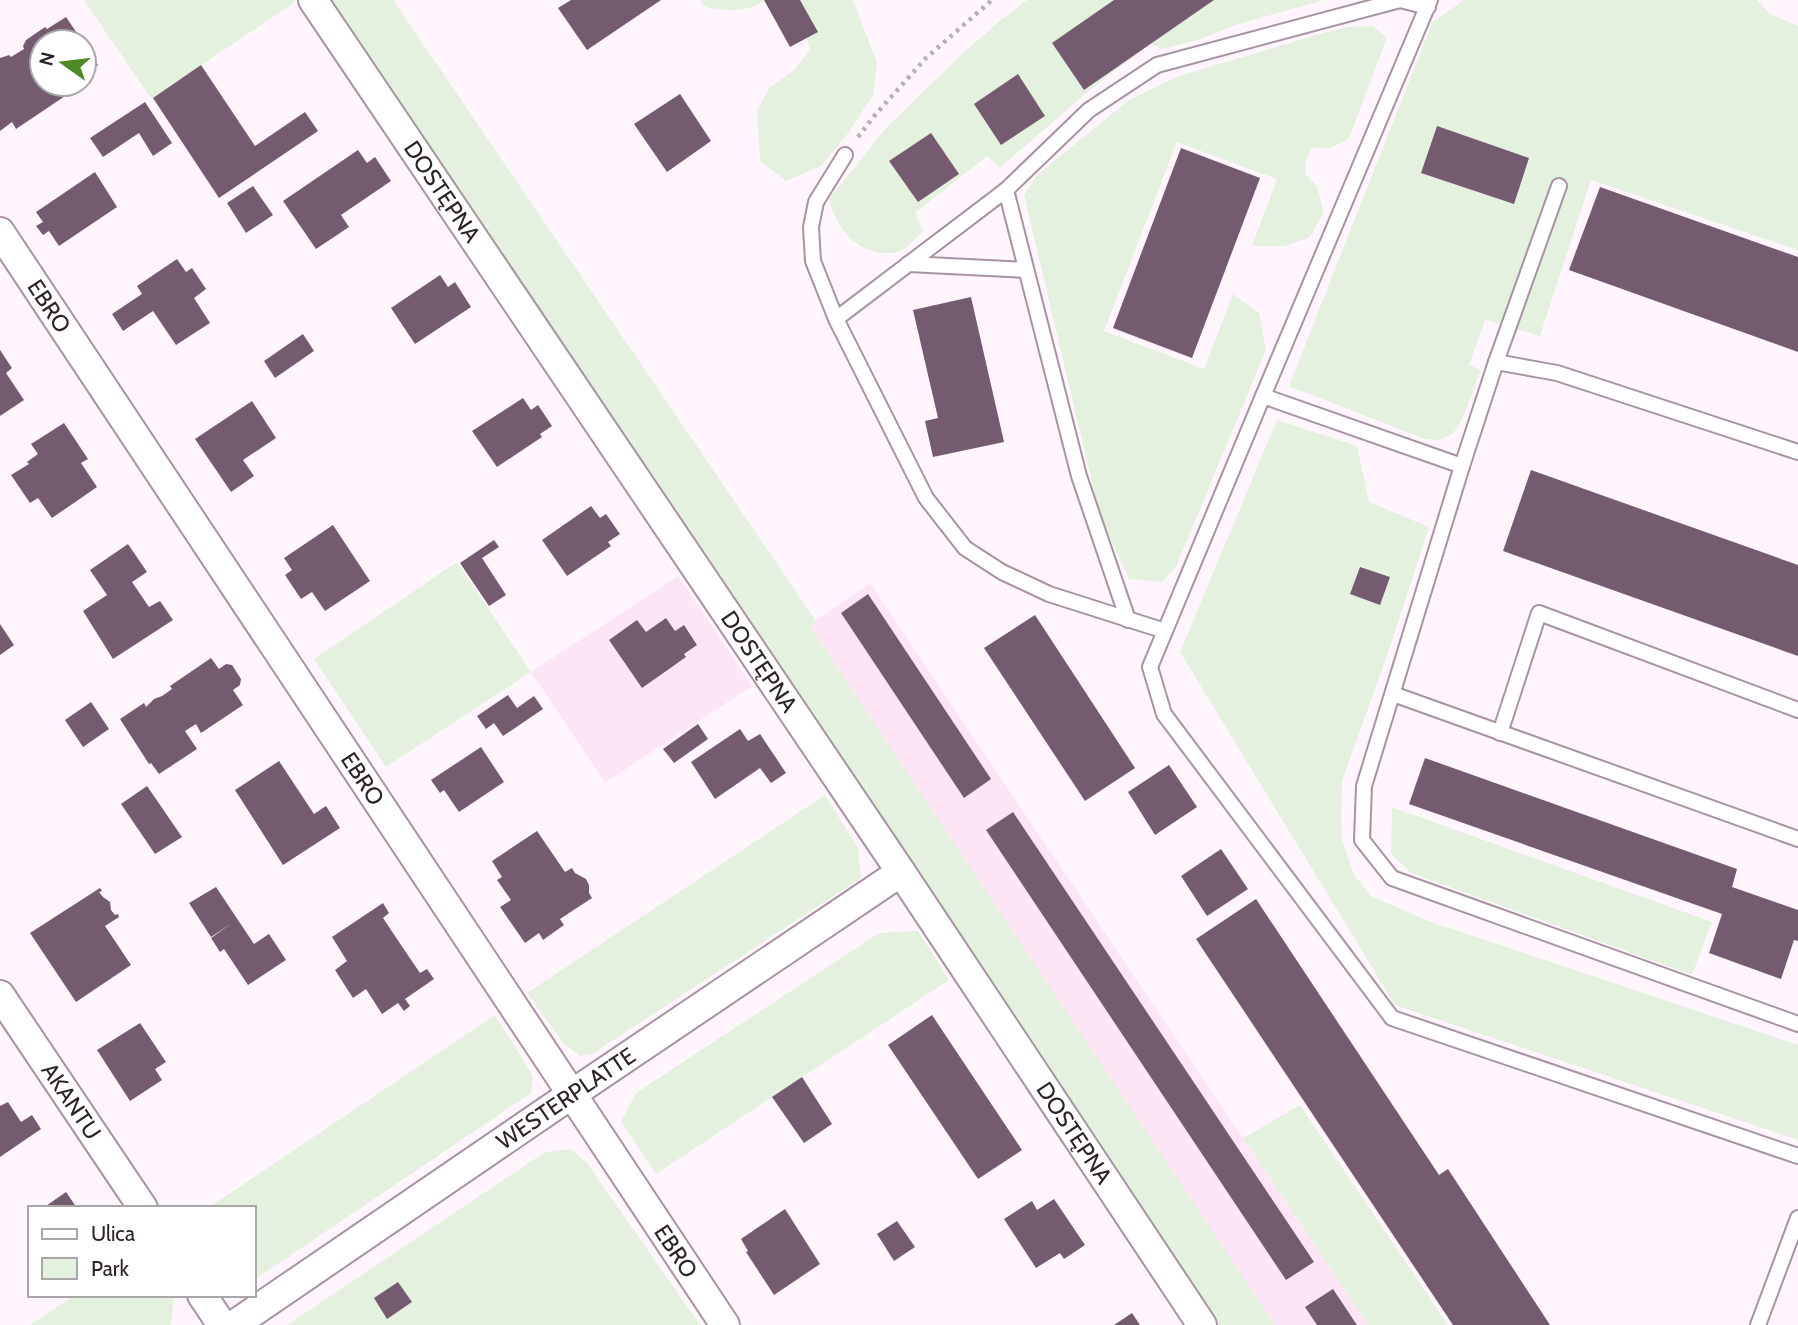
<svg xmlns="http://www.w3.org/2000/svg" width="1798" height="1325" font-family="Cabin,sans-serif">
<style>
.built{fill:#fce6f6}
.green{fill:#e4f1de}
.building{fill:#755b6f}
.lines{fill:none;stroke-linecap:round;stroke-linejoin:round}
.lane-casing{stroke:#a793a2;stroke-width:18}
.street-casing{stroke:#a793a2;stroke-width:32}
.path{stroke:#b9b0b7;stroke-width:4.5;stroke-dasharray:3.5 5;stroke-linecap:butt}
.lane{stroke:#fff;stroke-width:14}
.street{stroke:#fff;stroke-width:28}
.labels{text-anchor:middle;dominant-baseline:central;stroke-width:7;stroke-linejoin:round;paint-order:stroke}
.street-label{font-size:23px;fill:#2b2329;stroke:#fff}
</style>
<rect width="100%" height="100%" fill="#fff6fd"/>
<!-- built -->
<g class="built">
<path d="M678,576L752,686L605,783L531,672Z"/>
<path d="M870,583L1368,1325H1275L809,625Z"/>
</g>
<!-- green -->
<g class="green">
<path d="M84,0H294L295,2L153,98L150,97Z"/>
<path d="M332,0H393L816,621L810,626L1275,1325H1218Z"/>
<path d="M700,0H765C743,14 730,11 705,7Z"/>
<path d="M793,0H853L877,63L873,95L849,132L821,166L786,181L760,161L757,111L769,88L793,71L810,50L803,25Z"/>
<path d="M1027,0H1324L1236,25L1198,40L1162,49L1150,44L1086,93L1000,168L987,156L915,213L923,231C916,238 906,250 897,252C893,253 890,253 886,253C856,253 835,226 829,199L887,127L959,57L1001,20Z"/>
<path d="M1464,0H1757L1770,14L1798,26V250L1591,180L1540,336L1485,320L1469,365L1481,370L1464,415L1453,434L1439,440L1425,439L1289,386L1432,23Z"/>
<path d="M1373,26L1387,38L1349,138L1331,148H1311L1305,162L1306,175L1317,186L1324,212L1310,237L1285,246H1252L1277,179L1177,142L1104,331L1204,369L1233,294L1259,313L1266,350L1176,567L1162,582L1129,579L1100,516L1024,195L1037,175L1129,100L1179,76L1323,33L1348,27Z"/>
<path d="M1277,420L1357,446L1369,502L1429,527L1390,647L1342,781L1341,837L1354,875L1371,896L1426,920L1798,1045V1140L1395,1005L1180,652Z"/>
<path d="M457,562L531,672L386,767L314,659Z"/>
<path d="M825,795L858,848L861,878L592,1054L580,1056L564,1044L527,993Z"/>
<path d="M1392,807L1712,922L1692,975L1411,873L1391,854Z"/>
<path d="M918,931L949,980L656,1174L621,1122L636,1093L879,933Z"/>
<path d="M495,1015L533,1076L531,1093L254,1280V1208H208Z"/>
<path d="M1300,1105L1448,1325H1368L1243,1138Z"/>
<path d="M571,1149L587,1163L700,1325H287L545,1152Z"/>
<path d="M75,1295H174L171,1325H30Z"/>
</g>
<!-- building -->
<g class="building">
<path d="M571,0H661L587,50L558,8Z"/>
<path d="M764,0H800L818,32L790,47Z"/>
<path d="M1114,0H1214L1084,90L1052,43Z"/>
<path d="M66,17L83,42H42V84H83L16,129L12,122L0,131V58L9,55L11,57L24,49L23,46L26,40L45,27L47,29Z"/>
<path d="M84,43L98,65L85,74L89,80L84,83Z"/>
<path d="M201,65L255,146L305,112L318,131L219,198L153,98Z"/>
<path d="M1018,74L1045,116L1001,145L974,104Z"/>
<path d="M680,94L711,141L667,172L634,124Z"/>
<path d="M145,102L172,143L153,156L139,133L103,157L90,138Z"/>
<path d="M1437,126L1529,158L1514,204L1421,173Z"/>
<path d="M931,133L959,174L918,202L889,161Z"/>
<path d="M1181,148L1260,178L1192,358L1113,328Z"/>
<path d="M358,150L367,163L375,157L391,181L341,215L349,227L316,249L283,201Z"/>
<path d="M95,172L117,207L59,246L49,231L43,235L36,226L43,222L36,212Z"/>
<path d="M253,186L273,215L246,233L227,203Z"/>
<path d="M1600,187L1798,257V352L1569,270Z"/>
<path d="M177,259L186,272L192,268L206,289L194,298L210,323L176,345L153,311L123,331L112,314L142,294L137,286Z"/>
<path d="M440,275L448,287L455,282L471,307L415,344L391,308Z"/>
<path d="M971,297L1004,442L933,457L925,421L938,418L913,310Z"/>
<path d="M303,334L314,351L275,378L264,361Z"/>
<path d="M0,350L12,368L6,373L24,400L0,416Z"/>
<path d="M523,398L531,410L538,405L552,426L540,434L542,437L497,467L472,431Z"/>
<path d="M252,401L276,438L243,460L254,476L231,492L195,439Z"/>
<path d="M64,423L88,459L81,463L97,487L52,518L38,498L30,503L11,475L29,464L27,462L38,454L31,444Z"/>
<path d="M1531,470L1798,565V656L1503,551Z"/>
<path d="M591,506L600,518L606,514L620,534L608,542L611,546L567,576L542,540Z"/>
<path d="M333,525L370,581L325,611L312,592L301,599L285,575L292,570L284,558Z"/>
<path d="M494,540L499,547L482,558L506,595L489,606L460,563Z"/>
<path d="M128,544L147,572L132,582L149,607L160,601L173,620L113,659L83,611L107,595L90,570Z"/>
<path d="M1360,567L1390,577L1380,605L1350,594Z"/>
<path d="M868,594L991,779L964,798L841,613Z"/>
<path d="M1035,615L1135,768L1085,801L984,648Z"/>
<path d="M666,618L675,631L684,625L697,645L684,654L686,657L642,688L609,640L637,620L646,632Z"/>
<path d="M0,624L14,645L0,655Z"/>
<path d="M211,658L219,669L226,664L232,665L241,679L240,685L233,690L243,705L201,733L196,724L185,731L197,749L159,774L151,763L149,764L120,719L144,703L146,707L154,699L162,696L172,689L170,686Z"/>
<path d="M508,695L517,708L534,696L543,709L503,736L494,723L486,729L477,716Z"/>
<path d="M91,702L109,729L83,747L65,720Z"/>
<path d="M698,724L708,739L674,763L663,749Z"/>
<path d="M740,729L748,741L760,734L786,773L771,783L760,768L715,799L691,762Z"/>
<path d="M481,747L504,782L459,812L444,790L440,793L431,780Z"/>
<path d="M1425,758L1737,869L1732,887L1798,910V941L1794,940L1781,979L1709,953L1722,914L1409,804Z"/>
<path d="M279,761L314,814L326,806L340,828L283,865L235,790Z"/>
<path d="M1169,765L1197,807L1155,835L1128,792Z"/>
<path d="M147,786L182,837L155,854L121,804Z"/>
<path d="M1013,812L1314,1262L1286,1280L986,830Z"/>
<path d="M537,831L565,872L572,868L575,873L586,879L589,885V893L592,898L560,919L564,925L543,940L539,933L525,943L500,907L511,900L497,880L502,877L492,861Z"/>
<path d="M1221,849L1248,889L1207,916L1181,876Z"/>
<path d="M216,887L254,944L269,934L286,960L248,985L224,949L220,952L211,938L232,923L211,937L189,903Z"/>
<path d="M100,888L102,891L99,892L103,897L110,902L111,910L115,915L118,914L119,917L105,926L131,965L76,1002L30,933Z"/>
<path d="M1256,899L1439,1175L1448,1169L1550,1325H1453L1196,939Z"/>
<path d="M383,903L389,913L383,918L401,945L420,973L427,969L434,979L405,999L410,1006L404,1011L398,1003L382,1014L366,989L353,998L335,970L347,961L332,937Z"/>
<path d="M932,1015L1022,1150L978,1179L888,1045Z"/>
<path d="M140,1023L166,1062L155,1069L162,1080L130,1101L97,1050Z"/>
<path d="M802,1077L832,1124L804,1143L772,1097Z"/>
<path d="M8,1102L21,1122L32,1115L41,1129L0,1157V1106Z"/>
<path d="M66,1192L77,1208H43Z"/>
<path d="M1054,1199L1085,1245L1064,1259L1060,1253L1036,1268L1004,1219L1032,1201L1037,1210Z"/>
<path d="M785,1209L820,1264L774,1295L746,1252L748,1251L741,1239Z"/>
<path d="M897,1221L915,1247L894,1261L877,1234Z"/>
<path d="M398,1282L412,1302L387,1319L374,1298Z"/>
<path d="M1333,1289L1357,1325H1317L1305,1307Z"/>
<path d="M1132,1313L1140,1325H1114Z"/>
</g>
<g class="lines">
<defs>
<g id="lane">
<path d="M1430,0L1263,396L1150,667L1164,714L1392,1018L1798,1156"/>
<path d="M845,155L816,202L811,227L813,261L836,319L926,498L965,548L1002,572L1049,594L1165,631"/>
<path d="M908,264L1026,270"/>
<path d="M836,319L1006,190"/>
<path d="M1496,362L1557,373L1798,452"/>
<path d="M1263,396L1462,466L1364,786L1362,840L1392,878L1798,1024"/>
<path d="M1462,466L1496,362L1559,186"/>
<path d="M1128,620L1079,476L1006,190L1089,110L1157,65L1400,0L1428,7"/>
<path d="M1393,694L1798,839"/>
<path d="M1500,733L1539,613L1798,710"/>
<path d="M1758,1325L1798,1218"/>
</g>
<g id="street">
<path id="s1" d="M313,0L901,872L1202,1325"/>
<path id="s2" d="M0,232L725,1325"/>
<path id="s3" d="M0,995L143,1208"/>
<path d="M202,1295L222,1325"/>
<path id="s4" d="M234,1325L572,1094L901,872"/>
</g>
</defs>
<!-- lane casing -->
<use href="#lane" class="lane-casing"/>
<!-- street casing -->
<use href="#street" class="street-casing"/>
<!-- path -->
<path class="path" d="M858,137L875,115L926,58L992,0"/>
<!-- lane -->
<use href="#lane" class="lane"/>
<!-- street -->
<use href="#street" class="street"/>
</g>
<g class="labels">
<!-- street labels -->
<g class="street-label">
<text stroke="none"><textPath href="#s1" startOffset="231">DOSTĘPNA</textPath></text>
<text stroke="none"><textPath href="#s2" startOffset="89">EBRO</textPath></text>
<text stroke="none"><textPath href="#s1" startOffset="798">DOSTĘPNA</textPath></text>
<text stroke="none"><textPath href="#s2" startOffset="656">EBRO</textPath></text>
<text stroke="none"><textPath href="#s4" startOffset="402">WESTERPLATTE</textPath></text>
<text stroke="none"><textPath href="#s3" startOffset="128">AKANTU</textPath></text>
<text stroke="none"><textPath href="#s1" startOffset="1365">DOSTĘPNA</textPath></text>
<text stroke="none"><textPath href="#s2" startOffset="1223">EBRO</textPath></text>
</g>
</g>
<!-- legend -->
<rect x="28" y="1206" width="228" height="91" fill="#ffffff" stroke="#aaa7a9" stroke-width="2"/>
<rect x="42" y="1229" width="35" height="10" fill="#ffffff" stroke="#aaa7a9" stroke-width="2"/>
<text x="91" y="1241" font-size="21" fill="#2b2329">Ulica</text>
<rect x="42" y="1258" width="35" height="21" fill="#e4f1de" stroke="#aaa7a9" stroke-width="2"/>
<text x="91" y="1276" font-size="21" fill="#2b2329">Park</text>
<!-- north arrow -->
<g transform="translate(63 63) rotate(284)"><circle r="33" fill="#ffffff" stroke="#aaa7a9" stroke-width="2"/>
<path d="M0-5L12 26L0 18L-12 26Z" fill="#4f8925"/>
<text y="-10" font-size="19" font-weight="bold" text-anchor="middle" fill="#2b2329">N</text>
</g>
</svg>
